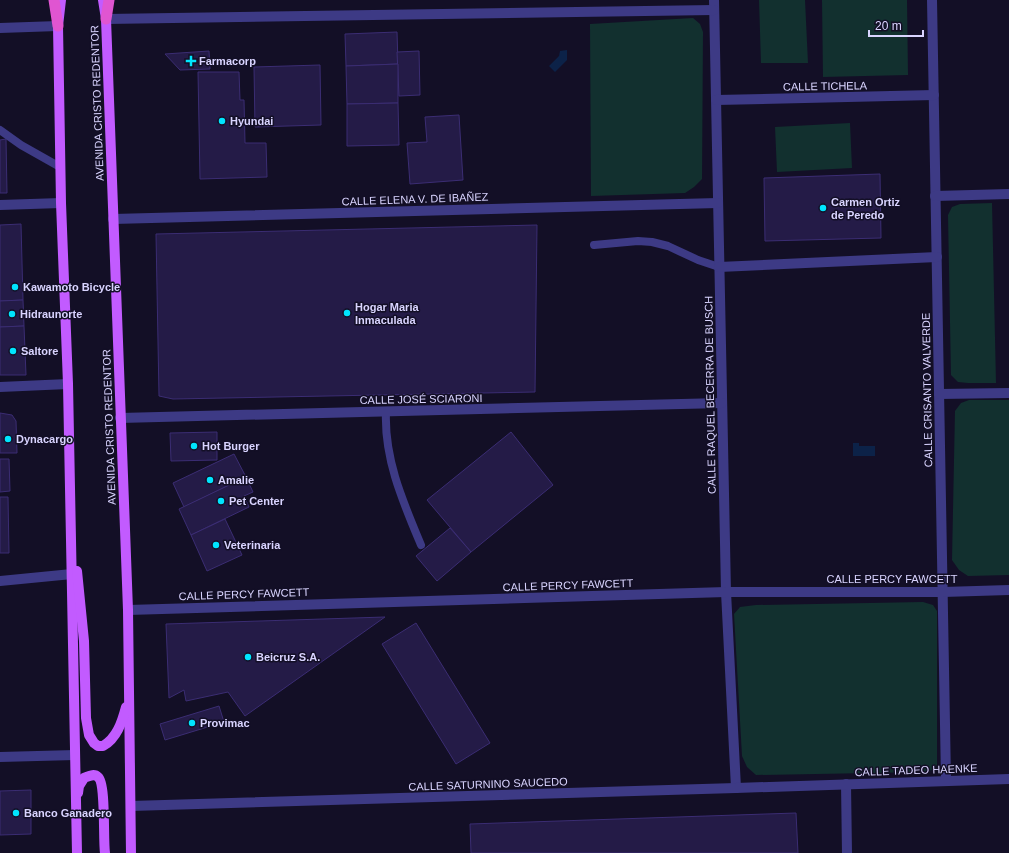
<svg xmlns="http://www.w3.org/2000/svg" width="1009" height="853" font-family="Arial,sans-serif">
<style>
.green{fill:#12302f}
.water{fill:#0c2248}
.building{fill:#241b47;stroke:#3b2d73}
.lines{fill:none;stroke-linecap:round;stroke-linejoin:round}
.service{stroke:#3d3a85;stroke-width:8}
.minor{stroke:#3d3a85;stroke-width:10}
.primary{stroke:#c25bff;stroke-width:10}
.trunk{stroke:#e055d1;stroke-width:11}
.poi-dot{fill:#00e5ff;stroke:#130f26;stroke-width:1.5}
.labels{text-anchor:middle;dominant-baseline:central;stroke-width:3;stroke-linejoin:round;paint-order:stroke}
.poi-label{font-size:11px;font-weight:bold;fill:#d9d4ff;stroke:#130f26;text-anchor:start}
.street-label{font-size:11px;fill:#d9d4ff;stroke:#130f26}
</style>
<rect width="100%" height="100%" fill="#130f26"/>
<!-- green -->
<g class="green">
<path d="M759,0H805L808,63H761Z"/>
<path d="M822,0H907L908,75L823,77Z"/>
<path d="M693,18L700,24L703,32L702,179L694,187L685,193L591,196L590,24Z"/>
<path d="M850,123L852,168L777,172L775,127Z"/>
<path d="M992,203L996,383H968L958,382L951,375L948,215L952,207L960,204Z"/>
<path d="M969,400H1009V575L968,576L959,570L952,560L955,411L961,403Z"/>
<path d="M923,602L933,605L937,611V765L932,770L925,772L756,775L747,767L742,756L734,614L740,607L756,605Z"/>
</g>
<!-- water -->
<g class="water">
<path d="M567,50V60L555,72L549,66L559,56L560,51Z"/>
<path d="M853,443H859V446H875V456H853Z"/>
</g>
<!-- building -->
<g class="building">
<path d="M397,32L398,64L346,66L345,34Z"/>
<path d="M209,51L210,69L180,70L165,54Z"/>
<path d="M419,51L420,95L399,96L397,52Z"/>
<path d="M398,64V103L347,104L346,66Z"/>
<path d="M320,65L321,125L255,127L254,67Z"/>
<path d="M198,72H239L240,100H244L245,143H266L267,177L200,179Z"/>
<path d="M398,103L399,145L347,146V104Z"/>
<path d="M459,115L463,180L410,184L407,143L427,142L425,117Z"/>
<path d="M6,139L7,193H0V140Z"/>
<path d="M880,174L881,238L765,241L764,178Z"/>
<path d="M21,224L23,300L0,301V225Z"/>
<path d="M537,225L535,392L173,399L159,396L156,234Z"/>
<path d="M23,300L24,326L0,327V301Z"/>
<path d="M24,326L26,375H0V327Z"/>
<path d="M0,413L12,415L16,421L17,453H0Z"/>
<path d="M217,432V460L171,461L170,433Z"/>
<path d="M511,432L553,485L471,552L427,500Z"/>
<path d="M234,454L246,477L184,507L173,483Z"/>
<path d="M0,459H9L10,491L0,492Z"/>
<path d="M246,477L253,492L244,496L249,507L191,535L179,509Z"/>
<path d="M0,497H8L9,553H0Z"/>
<path d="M225,519L242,555L207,571L191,535Z"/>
<path d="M450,528L471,552L437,581L416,556Z"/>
<path d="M385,617L245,716L228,692L186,701L184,690L169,698L166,624Z"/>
<path d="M416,623L490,743L456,764L382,644Z"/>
<path d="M219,706L224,722L165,740L160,724Z"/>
<path d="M31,790V834L0,835V791Z"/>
<path d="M796,813L798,853H471L470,824Z"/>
</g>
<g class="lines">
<!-- service -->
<g class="service">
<path d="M0,130L21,145L60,167"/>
<path d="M594,245L638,241L652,242L668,246L698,260L719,267"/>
<path d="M386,412C384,459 403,502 421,545"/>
</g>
<!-- minor -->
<g class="minor">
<path d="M714,0L726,592L736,788"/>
<path d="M932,0L946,780"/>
<path d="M106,19L714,10"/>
<path d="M0,28L58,26"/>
<path d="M716,100L934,95"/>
<path d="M935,196L1009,194"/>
<path d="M0,205L61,203"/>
<path d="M113,219L718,203"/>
<path d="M719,267L937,257"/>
<path d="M0,387L68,384"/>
<path d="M939,394L1009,393"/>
<path d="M120,418L722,403"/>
<path d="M0,581L72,574"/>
<path d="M128,610L726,592H943L1009,590"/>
<path d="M0,757L75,755"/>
<path d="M846,784L847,853"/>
<path d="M131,806L736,788L1009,779"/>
</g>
<!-- primary -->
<g class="primary">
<path d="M61,0L58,26L61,203L68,384L77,853"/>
<path d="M103,0L106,19L128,610L131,853"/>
<path d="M77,571L84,641L86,718L89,735L94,743L98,746H103C117,738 122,722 126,707"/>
<path d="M78,793L79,786L84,778C89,776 94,773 98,777C106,783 103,840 105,853"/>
</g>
<!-- trunk -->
<g class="trunk">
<path d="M54,0L58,26"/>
<path d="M106,19L109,0"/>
</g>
</g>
<!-- markers -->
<g class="poi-dot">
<path d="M189 55h4v4h4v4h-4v4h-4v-4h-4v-4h4z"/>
<circle cx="222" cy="121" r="4"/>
<circle cx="823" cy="208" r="4"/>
<circle cx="15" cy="287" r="4"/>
<circle cx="347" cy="313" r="4"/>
<circle cx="12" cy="314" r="4"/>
<circle cx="13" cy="351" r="4"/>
<circle cx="8" cy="439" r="4"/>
<circle cx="194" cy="446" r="4"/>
<circle cx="210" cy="480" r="4"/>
<circle cx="221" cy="501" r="4"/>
<circle cx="216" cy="545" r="4"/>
<circle cx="248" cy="657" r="4"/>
<circle cx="192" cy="723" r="4"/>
<circle cx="16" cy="813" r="4"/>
</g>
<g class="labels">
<!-- poi labels -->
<g class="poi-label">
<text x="199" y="61">Farmacorp</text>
<text x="230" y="121">Hyundai</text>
<text x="831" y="202">Carmen Ortiz<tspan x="831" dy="13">de Peredo</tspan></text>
<text x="23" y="287">Kawamoto Bicycle</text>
<text x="355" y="307">Hogar Maria<tspan x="355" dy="13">Inmaculada</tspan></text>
<text x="20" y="314">Hidraunorte</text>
<text x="21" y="351">Saltore</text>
<text x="16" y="439">Dynacargo</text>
<text x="202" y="446">Hot Burger</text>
<text x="218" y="480">Amalie</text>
<text x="229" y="501">Pet Center</text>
<text x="224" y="545">Veterinaria</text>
<text x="256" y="657">Beicruz S.A.</text>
<text x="200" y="723">Provimac</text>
<text x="24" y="813">Banco Ganadero</text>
</g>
<!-- street labels -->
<g class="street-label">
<text transform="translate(825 86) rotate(-1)">CALLE TICHELA</text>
<text transform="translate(97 103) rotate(-92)">AVENIDA CRISTO REDENTOR</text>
<text transform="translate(415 199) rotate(-2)">CALLE ELENA V. DE IBAÑEZ</text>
<text transform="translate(927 390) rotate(-91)">CALLE CRISANTO VALVERDE</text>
<text transform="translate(710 395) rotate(-91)">CALLE RAQUEL BECERRA DE BUSCH</text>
<text transform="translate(421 399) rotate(-1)">CALLE JOSÉ SCIARONI</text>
<text transform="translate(109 427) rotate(-92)">AVENIDA CRISTO REDENTOR</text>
<text x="892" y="579">CALLE PERCY FAWCETT</text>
<text transform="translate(568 585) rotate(-2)">CALLE PERCY FAWCETT</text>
<text transform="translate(244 594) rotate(-2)">CALLE PERCY FAWCETT</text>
<text transform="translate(916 770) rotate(-2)">CALLE TADEO HAENKE</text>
<text transform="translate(488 784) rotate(-2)">CALLE SATURNINO SAUCEDO</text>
</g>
</g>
<!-- scale -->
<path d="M869 30v6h54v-6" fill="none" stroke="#d9d4ff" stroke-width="2"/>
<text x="875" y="30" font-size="12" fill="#d9d4ff" stroke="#130f26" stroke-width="3" paint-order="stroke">20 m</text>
</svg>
